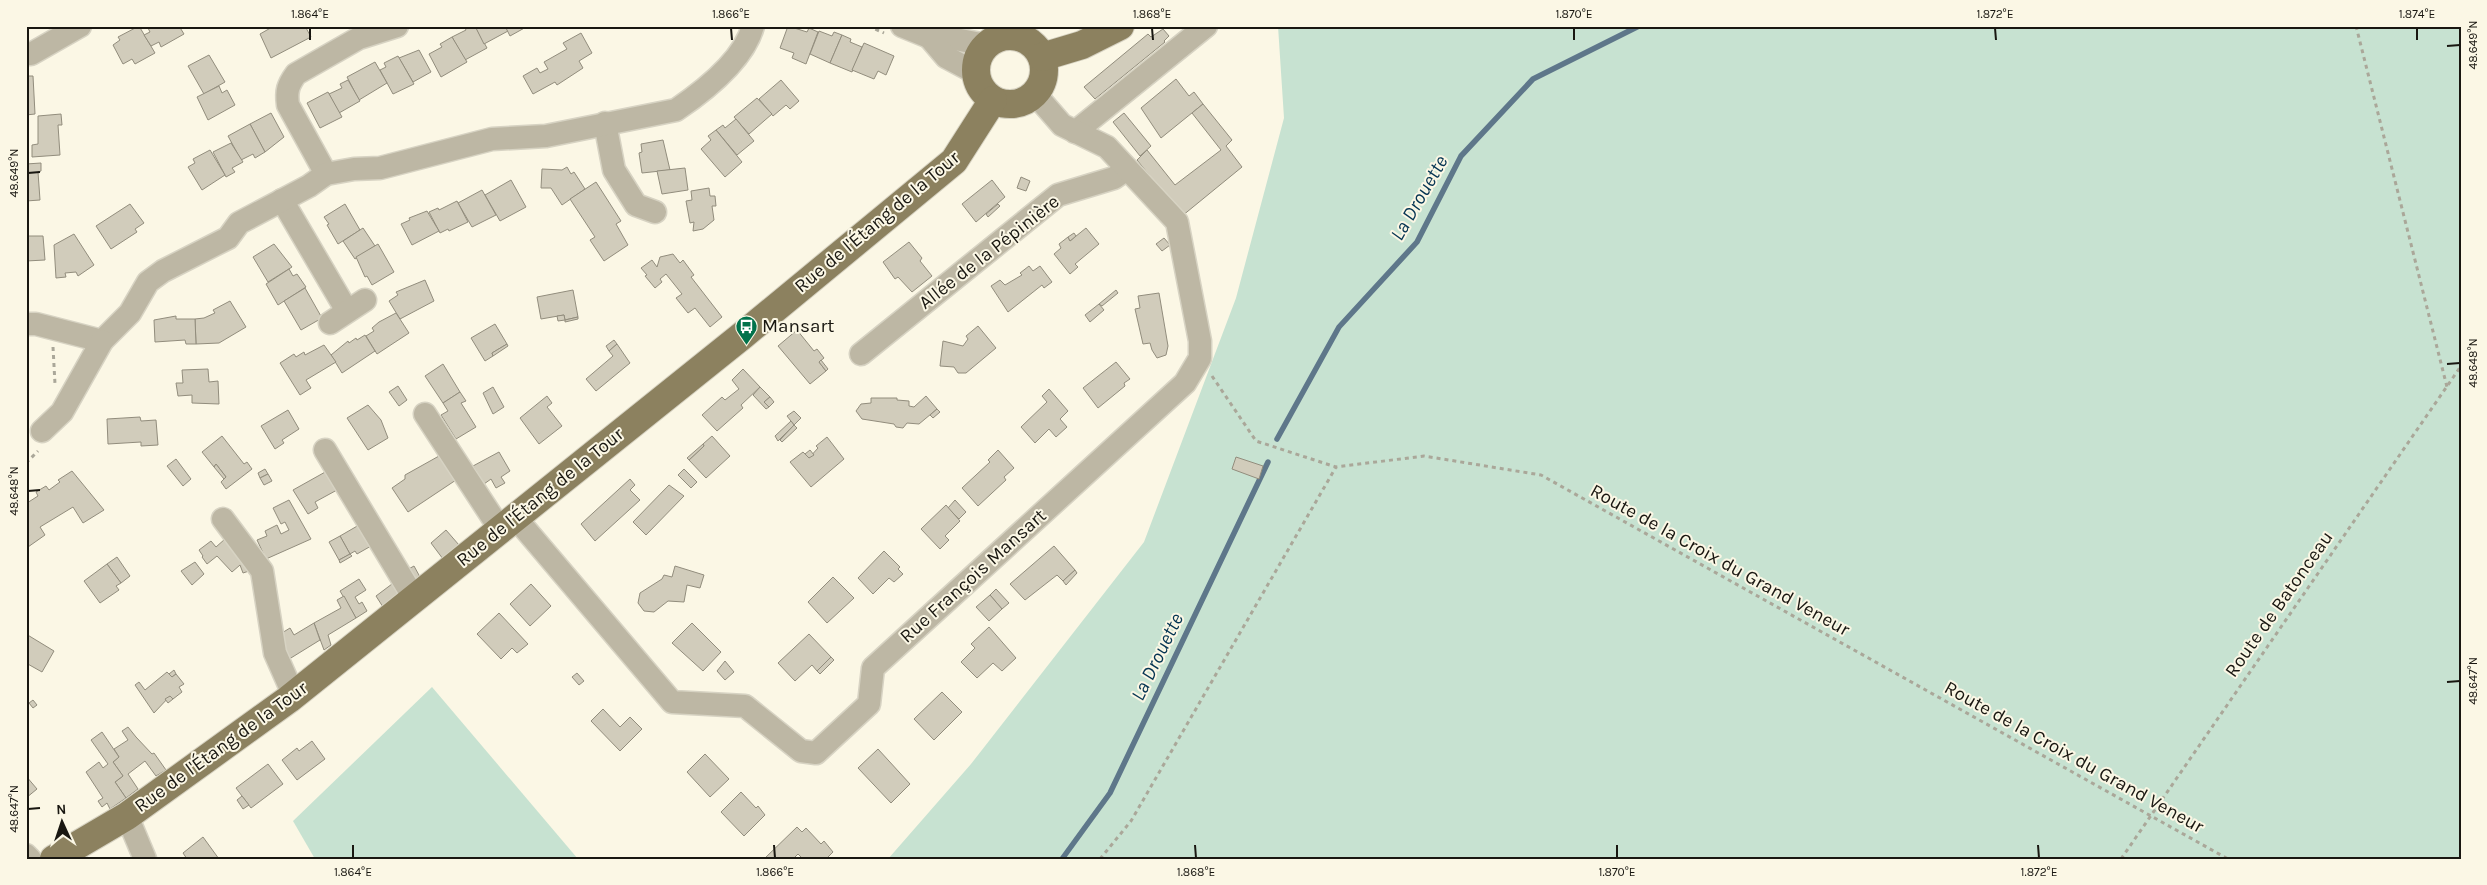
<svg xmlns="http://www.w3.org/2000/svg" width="2487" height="885" font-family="Karla,sans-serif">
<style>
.green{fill:#c7e2d1}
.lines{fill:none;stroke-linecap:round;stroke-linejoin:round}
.stream{stroke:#5e778a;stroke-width:5.5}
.building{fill:#d1ccbb;stroke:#928d7d}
.minor-casing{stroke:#d7d3c3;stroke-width:25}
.major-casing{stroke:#d7d3c3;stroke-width:30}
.path{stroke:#aaa799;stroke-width:3;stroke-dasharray:4 4;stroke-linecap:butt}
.minor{stroke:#bdb7a4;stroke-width:22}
.major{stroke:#8c815f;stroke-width:28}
.ticks{fill:none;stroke:#191711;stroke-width:2}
.labels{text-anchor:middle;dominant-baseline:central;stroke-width:4;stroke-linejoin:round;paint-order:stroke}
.street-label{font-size:19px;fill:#191711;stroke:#fbf7e5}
.poi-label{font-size:19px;fill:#191711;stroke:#fbf7e5;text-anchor:start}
.water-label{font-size:20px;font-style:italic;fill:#043452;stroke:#fbf7e5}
.neatline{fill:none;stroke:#191711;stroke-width:2}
.ticks-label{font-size:12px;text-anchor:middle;fill:#191711}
</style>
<rect width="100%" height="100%" fill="#fbf7e5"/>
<!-- green -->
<g class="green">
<path d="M1278,26H2461V859H888L971,764L1144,542L1236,298L1284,118Z"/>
<path d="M432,687L578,859H315L293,821Z"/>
</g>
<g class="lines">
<!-- stream -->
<g class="stream">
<path d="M1277,439L1339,327L1417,242L1461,156L1533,79L1639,26"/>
<path d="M1062,859L1110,793L1268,462"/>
</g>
</g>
<!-- building -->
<g class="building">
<path d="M139,26L155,53L135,64L132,59L123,64L113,45L120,40L118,37Z"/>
<path d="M147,26H179L184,34L161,47L159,42L151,46L144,35L150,32Z"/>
<path d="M274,26H305L311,37L271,58L260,34Z"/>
<path d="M464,26H475L487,48L465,60L452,37L466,30Z"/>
<path d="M475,26H505L508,31L484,44Z"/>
<path d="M505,26H528L510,36Z"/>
<path d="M788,26L807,32L809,28L818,32L806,64L792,58L794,53L780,48Z"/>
<path d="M1163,29L1169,36L1164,41L1165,42L1095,99L1084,87L1148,34L1151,37Z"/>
<path d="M819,31L832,36L834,32L842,35L830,63L810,54Z"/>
<path d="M581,33L592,53L579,61L583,68L557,85L555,82L533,94L523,76L537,68L540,73L548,69L544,62L567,49L563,43Z"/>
<path d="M842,35L851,39L850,42L862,47L852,72L830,63Z"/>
<path d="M452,37L467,62L441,77L429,54L442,47L440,44Z"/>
<path d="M864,43L894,56L886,75L878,71L874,79L852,70Z"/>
<path d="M419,50L431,72L413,82L399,58Z"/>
<path d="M209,55L225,82L204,94L188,66Z"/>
<path d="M398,56L414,84L393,94L380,70L386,67L384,63Z"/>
<path d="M375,62L387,83L359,100L347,77Z"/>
<path d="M26,76H33L35,114L26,115Z"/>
<path d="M1176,79L1189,96L1194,92L1203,104L1161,138L1141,108Z"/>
<path d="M348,80L360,101L339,113L329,94L342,88L340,84Z"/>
<path d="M781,80L799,101L790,109L786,105L773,116L759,99Z"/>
<path d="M219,86L222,93L227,90L235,105L208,120L197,97Z"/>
<path d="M328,92L342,117L320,128L307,103Z"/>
<path d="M757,98L772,114L749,134L734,117Z"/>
<path d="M1203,104L1232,140L1226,146L1242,167L1182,216L1137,160L1147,150L1175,185L1221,150L1192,113Z"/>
<path d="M271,113L284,137L265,152L250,124Z"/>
<path d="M1124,113L1151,146L1140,156L1113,122Z"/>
<path d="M61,114L62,125H58L60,155L32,157V145L38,144V116Z"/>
<path d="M736,119L754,141L737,155L716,130L723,125L725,128Z"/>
<path d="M250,124L265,152L255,158L253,154L241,160L228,136Z"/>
<path d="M716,130L742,162L725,177L701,149L711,140L708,136Z"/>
<path d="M663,140L670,170L642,173L639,153L642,152L641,144Z"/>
<path d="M231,143L243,162L232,168L235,172L226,177L213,152Z"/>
<path d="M210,150L225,175L202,190L188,167L195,163L193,159Z"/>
<path d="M41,163V171L38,172L40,200L26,201V164Z"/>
<path d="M567,167L571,174L574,172L585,189L562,205L551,188H541L542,169L562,170Z"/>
<path d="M685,168L688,190L662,194L657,171Z"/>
<path d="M1021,177L1030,181L1026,191L1017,188Z"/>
<path d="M511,180L526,207L500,221L485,195Z"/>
<path d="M992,180L1005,197L976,222L962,204Z"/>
<path d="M596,182L621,221L616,224L628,245L604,261L590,240L595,237L570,199Z"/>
<path d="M709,188L710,196H715L716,206H712L714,220L703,229L693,231L694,222L690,223L686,201L692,200L691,191Z"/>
<path d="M482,190L496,215L472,227L458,203Z"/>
<path d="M457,201L468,222L449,231L448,229L440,233L429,212L438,208L439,210Z"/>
<path d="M130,204L144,223L135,229L137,232L111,249L96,226Z"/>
<path d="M345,204L360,230L338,244L327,225L329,224L324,217Z"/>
<path d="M998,204L1000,206L988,217L986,214Z"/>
<path d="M427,211L439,231L412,245L401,224L410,220L409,218Z"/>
<path d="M363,228L375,246L355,259L343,241Z"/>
<path d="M1086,228L1099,244L1075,264L1078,267L1070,274L1054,254L1061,248L1059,244L1068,237L1070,241Z"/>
<path d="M1074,233L1076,236L1070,241L1068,237Z"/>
<path d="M74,234L94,265L78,276L76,272L65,273L66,277L56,278L54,245Z"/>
<path d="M26,236H43L45,260L26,261Z"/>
<path d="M1164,238L1170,245L1162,251L1156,244Z"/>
<path d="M909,242L922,258L920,261L932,276L912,292L898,277L895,279L883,262Z"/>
<path d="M274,244L292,267L268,282L253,257Z"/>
<path d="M378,244L394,272L372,285L367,276L365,277L356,257Z"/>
<path d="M673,254L680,263L683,260L694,275L691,277L722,317L710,327L695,308L688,313L676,298L682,294L666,274L660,279L662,282L655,288L645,276L647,275L641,268L652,260L657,267L660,257Z"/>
<path d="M1029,266L1033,271L1040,266L1052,282L1044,288L1042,285L1008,312L991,286L1000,280L1005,285L1022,275L1020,273Z"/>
<path d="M289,269L293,276L297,274L306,287L278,305L266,284Z"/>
<path d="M425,280L434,301L400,319L389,301L398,295L396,292Z"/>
<path d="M305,288L322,318L301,330L284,301Z"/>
<path d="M573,290L578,317L565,320L564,315L541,319L537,297Z"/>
<path d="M1116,290L1118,293L1102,306L1099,304Z"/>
<path d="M1159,293L1168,346L1166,355L1157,358L1152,350L1150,343L1143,344L1135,309L1140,308L1138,296Z"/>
<path d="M230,301L246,327L219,343L196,344L195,319L204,318L215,313L213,310Z"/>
<path d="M1099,304L1104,310L1090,322L1085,315Z"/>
<path d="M396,313L409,333L377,354L366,336L374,331L372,328L379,322Z"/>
<path d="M564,315L565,320L558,321L557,316Z"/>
<path d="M176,316V319H195L196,344H186L185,340L155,342L154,320Z"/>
<path d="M578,317V319L565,322V320Z"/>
<path d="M495,324L507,344L492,353L493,356L485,361L471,338Z"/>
<path d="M978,326L996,348L966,373H958L954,367L940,366L943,341L963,346L968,339L966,336Z"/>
<path d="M797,330L814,351L817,349L824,358L819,362L826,371L810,384L778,346Z"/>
<path d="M365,335L375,351L342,373L331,355L348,341L349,343L356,338L357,340Z"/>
<path d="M614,340L617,344L609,351L606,346Z"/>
<path d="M507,344L508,346L493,356L492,353Z"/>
<path d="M617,344L630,363L596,391L586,379L613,356L609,351Z"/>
<path d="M324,345L336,362L306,380L311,388L300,395L280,363L294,354L296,357L304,352L305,355Z"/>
<path d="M821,360L828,369L826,371L819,362Z"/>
<path d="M1116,362L1130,379L1124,383L1125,386L1098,408L1083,388Z"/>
<path d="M443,364L460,392L443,403L425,376Z"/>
<path d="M208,369L209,382L218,381L219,404L192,403V395L178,396L176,383H183L182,370Z"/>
<path d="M743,369L760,387L741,405L743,408L717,431L702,415L722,397L725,400L739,389L732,380Z"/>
<path d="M398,386L407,400L399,406L389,392Z"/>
<path d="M493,387L504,407L493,414L483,393Z"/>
<path d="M760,387L770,397L764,402L769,407L766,409L753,395Z"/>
<path d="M1049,389L1068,411L1060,419L1067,427L1056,437L1049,429L1035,443L1021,427L1047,402L1042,396Z"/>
<path d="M460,392L466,401L461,403L476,427L456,439L441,415L448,411L443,403Z"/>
<path d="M547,396L552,403L547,407L562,426L539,444L520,418Z"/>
<path d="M926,396L937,409L919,424L907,423L903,428L896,427L894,424L862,419L856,411L861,404L871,403V398H897V400L909,401V406L914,407Z"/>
<path d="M770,397L774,402L769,407L764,402Z"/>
<path d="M368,405L381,420L388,438L368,450L347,418Z"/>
<path d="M937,409L940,412L933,418L930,415Z"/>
<path d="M288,410L299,429L282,440L284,443L275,449L261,426Z"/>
<path d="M794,411L801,418L794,425L787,416Z"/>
<path d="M140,417L141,421L156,420L158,445L141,446V442L108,444L107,419Z"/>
<path d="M791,421L794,425L778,441L775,436Z"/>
<path d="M794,425L797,428L782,442L780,440Z"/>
<path d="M222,436L244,464L247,462L252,469L226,489L221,482L226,477L216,464L214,467L202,452Z"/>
<path d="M712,436L730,456L706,478L689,460L704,446L703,444Z"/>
<path d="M827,437L844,459L811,487L790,462L803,452L809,458L818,448L816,446Z"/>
<path d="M703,444L704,446L689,460L687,458Z"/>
<path d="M810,450L814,455L809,458L805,454Z"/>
<path d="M998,450L1014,468L1004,477L1006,480L978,506L962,488L990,462L988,460Z"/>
<path d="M499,452L510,471L501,477L505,483L496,488L491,479L484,484L473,466Z"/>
<path d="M439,456L456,480L408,512L392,488L405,479V475Z"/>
<path d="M1236,457L1263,466L1259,479L1232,469Z"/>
<path d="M176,459L191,479L183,486L167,466Z"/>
<path d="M216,464L226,477L224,479L214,467Z"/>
<path d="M265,469L268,474L260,478L258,473Z"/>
<path d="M684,469L697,482L691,488L678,475Z"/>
<path d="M72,471L104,510L83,523L73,507L40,527L45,535L28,547L26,501L27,503L38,496L36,492L46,486L49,490L60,482L58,480Z"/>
<path d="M327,471L337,490L315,502L318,508L308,514L293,490Z"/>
<path d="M268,474L272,481L264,485L260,478Z"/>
<path d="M630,479L635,485L630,490L640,500L595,541L581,524Z"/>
<path d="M669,485L684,496L646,535L633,522Z"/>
<path d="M289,500L311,539L266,559L257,540L267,536L265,531L277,525L281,534L289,530L285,522L281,524L273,508Z"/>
<path d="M955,500L966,512L959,519L948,508Z"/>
<path d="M946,505L960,521L945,536L949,540L940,549L921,529Z"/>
<path d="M359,525L371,546L357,554L355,551L350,554L340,536Z"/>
<path d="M446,530L459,545L443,559L431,543Z"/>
<path d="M340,536L350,554L339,560L329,542Z"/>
<path d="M225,539L249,571L243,573L240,565L232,572L217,556L207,564L202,557L203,556L199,550L211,541L216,547Z"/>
<path d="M1054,546L1075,570L1063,581L1057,575L1025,600L1010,584Z"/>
<path d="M884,551L900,567L898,569L903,574L894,582L889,578L873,594L858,578Z"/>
<path d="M350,554L352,556L340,563L339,560Z"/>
<path d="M117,557L130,576L121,583L107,564Z"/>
<path d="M195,562L204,574L192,585L181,571Z"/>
<path d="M107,564L121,583L116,586L119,590L100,603L84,581Z"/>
<path d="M414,566L420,577L411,583L405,571Z"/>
<path d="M675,566L704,575L700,588L687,585L684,602L668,601L654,612L644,611L638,603L640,593L662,579L664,575L672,577Z"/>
<path d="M1075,570L1077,573L1066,585L1063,581Z"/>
<path d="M833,577L854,598L827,623L808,602Z"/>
<path d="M359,579L366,590L355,597L359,604L362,602L367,611L356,618L340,591Z"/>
<path d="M392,584L400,593L383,607L376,596Z"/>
<path d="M531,584L551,606L530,626L510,604Z"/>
<path d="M996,589L1009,603L1002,609L990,595Z"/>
<path d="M990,595L1002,609L989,621L976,607Z"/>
<path d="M344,596L356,618L328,635L331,645L324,650L314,623L341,608L337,600Z"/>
<path d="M499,613L528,644L517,653L512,648L501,659L477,634Z"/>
<path d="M314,623L320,640L286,661L277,636L290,628L294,635Z"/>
<path d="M692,623L721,652L703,671L672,643Z"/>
<path d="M989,627L1016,658L1002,671L993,663L977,678L961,662L975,648L971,644Z"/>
<path d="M26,634L54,651L42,672L26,663Z"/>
<path d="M809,634L831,657L817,671L812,665L795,681L778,663Z"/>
<path d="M831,657L834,660L820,674L817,671Z"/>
<path d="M725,661L734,672L725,680L717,671Z"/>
<path d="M174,670L176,674L172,677L169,674Z"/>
<path d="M167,672L172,677L176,674L184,684L179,687L182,692L173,699L170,696L154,713L135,685L139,682L145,690Z"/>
<path d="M577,673L584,681L579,685L572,677Z"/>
<path d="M942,692L962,712L934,740L914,719Z"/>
<path d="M170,696L173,699L168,703L165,699Z"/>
<path d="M33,700L37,705L33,708L29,703Z"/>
<path d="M603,709L620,727L630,717L642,729L620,751L591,721Z"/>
<path d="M128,727L136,737L152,754L154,753L166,770L156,776L145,761L128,774L138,789L126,798L115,782L123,776L113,762L119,757L114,749L128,740L122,731Z"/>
<path d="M102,732L119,757L113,762L123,776L115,782L126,798L110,809L107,803L102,807L98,801L103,798L86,772L99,762L103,768L108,764L91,740Z"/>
<path d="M312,741L325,759L297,780L282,760L297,748L299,751Z"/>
<path d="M878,749L910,784L891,803L858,768Z"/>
<path d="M705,754L729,779L710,797L687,772Z"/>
<path d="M268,764L283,784L251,808L236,788Z"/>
<path d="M26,776L37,789L26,798Z"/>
<path d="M741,792L756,808L758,806L765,815L744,836L721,812Z"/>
<path d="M242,796L249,805L243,809L237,800Z"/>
<path d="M797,827L802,832L806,828L821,844L824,841L833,852L826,859H803L798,854L793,859H764Z"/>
<path d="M203,837L219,859H187L183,853Z"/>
</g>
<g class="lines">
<defs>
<g id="minor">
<path d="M902,26L929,37L950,38L986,45"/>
<path d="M929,37L946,57L976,73"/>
<path d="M26,54H31L80,26"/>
<path d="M605,123L614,170L636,205L655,212"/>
<path d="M1075,132L1206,26"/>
<path d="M326,174L288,105C286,91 288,85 296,74L359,38L397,26"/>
<path d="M282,200L347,311"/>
<path d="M330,323L365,300"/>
<path d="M26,324H36L102,341L130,313L148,282L163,271L228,238L239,223L309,186L326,174L354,169L380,168L492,139L546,136L676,110C704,91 744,60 753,26"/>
<path d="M861,354L1058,195L1114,178L1127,169"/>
<path d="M425,414L500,529"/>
<path d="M42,431L62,412L102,341"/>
<path d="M325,450L414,598"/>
<path d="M515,517L672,702L745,706L801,751L816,753L869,704L873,668L1185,383L1200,358V341L1177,222L1107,147L1062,125L1035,94"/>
<path d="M223,519L262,571L275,653L294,696"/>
<path d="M127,816L145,859"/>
<path d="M26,855L30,859"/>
</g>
<g id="major">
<circle cx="1010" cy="70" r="34"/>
<path d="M1042,57L1082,45L1120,26"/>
<path d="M54,859L127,816L289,699L743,335L954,161L993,100"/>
</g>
</defs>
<!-- minor casing -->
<use href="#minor" class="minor-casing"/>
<!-- major casing -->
<use href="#major" class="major-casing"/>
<!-- path -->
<g class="path">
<path d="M868,26L884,33"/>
<path d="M2356,26L2447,387"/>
<path d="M53,347L55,384"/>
<path d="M1212,376L1256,441L1336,467L1424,456L1541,475L2228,859"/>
<path d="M26,463L38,451"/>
<path d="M1100,859L1131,821L1336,467"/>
<path d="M2121,859L2461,366"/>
</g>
<!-- minor -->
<use href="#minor" class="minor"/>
<!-- major -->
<use href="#major" class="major"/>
</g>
<!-- ticks -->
<path class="ticks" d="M310,28V40M731,28L732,40M1152,28L1153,40M1574,28V40M1995,28L1996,40M2417,28V40M2447,46L2460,45M28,173L40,172M2447,364L2460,363M28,491L40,490M2447,682L2460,681M28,809L40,808M353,845V858M774,845L775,858M1195,845L1196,858M1617,845V858M2038,845L2039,858"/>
<!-- icons -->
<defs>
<symbol id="bus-pin" viewBox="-11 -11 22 30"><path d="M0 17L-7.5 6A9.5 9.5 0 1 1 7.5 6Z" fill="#01724b" stroke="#fbf7e5"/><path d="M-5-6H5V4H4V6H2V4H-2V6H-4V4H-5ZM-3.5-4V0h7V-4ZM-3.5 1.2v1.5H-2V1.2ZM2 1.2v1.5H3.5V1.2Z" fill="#fff"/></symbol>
</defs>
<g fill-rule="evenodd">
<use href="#bus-pin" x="734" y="314" width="25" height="34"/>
</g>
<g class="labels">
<!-- street labels -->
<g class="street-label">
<text transform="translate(877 222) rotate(-40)">Rue de l'Étang de la Tour</text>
<text transform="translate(989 252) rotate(-38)">Allée de la Pépinière</text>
<text transform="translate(540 497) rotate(-39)">Rue de l'Étang de la Tour</text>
<text transform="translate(1720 560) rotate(29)">Route de la Croix du Grand Veneur</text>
<text transform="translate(973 576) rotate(-42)">Rue François Mansart</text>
<text transform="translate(2279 604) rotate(-55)">Route de Batonceau</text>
<text transform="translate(221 747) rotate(-36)">Rue de l'Étang de la Tour</text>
<text transform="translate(2074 757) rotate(29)">Route de la Croix du Grand Veneur</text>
</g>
<!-- poi labels -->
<g class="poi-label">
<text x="762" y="326">Mansart</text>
</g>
<!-- water labels -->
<g class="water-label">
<text transform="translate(1419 198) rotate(-60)">La Drouette</text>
<text transform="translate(1157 657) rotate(-64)">La Drouette</text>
</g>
</g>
<!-- border -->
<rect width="2487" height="885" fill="none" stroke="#fbf7e5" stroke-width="55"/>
<!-- north arrow -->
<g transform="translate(62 822) rotate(357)" stroke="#fbf7e5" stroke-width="4" paint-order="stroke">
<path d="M0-4L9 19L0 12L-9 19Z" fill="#191711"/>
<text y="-8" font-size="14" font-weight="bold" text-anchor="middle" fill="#191711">N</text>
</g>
<rect x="28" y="28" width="2432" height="830" class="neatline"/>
<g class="ticks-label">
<text x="310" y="18">1.864°E</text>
<text x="731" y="18">1.866°E</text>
<text x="1152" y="18">1.868°E</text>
<text x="1574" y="18">1.870°E</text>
<text x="1995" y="18">1.872°E</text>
<text x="2417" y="18">1.874°E</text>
<text transform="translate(2473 45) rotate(-90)" y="4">48.649°N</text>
<text transform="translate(14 173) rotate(-90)" y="4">48.649°N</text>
<text transform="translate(2473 363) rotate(-90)" y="4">48.648°N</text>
<text transform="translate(14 491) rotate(-90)" y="4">48.648°N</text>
<text transform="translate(2473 681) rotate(-90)" y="4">48.647°N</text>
<text transform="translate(14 809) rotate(-90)" y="4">48.647°N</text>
<text x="353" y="876">1.864°E</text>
<text x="775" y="876">1.866°E</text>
<text x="1196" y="876">1.868°E</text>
<text x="1617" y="876">1.870°E</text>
<text x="2039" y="876">1.872°E</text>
</g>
</svg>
